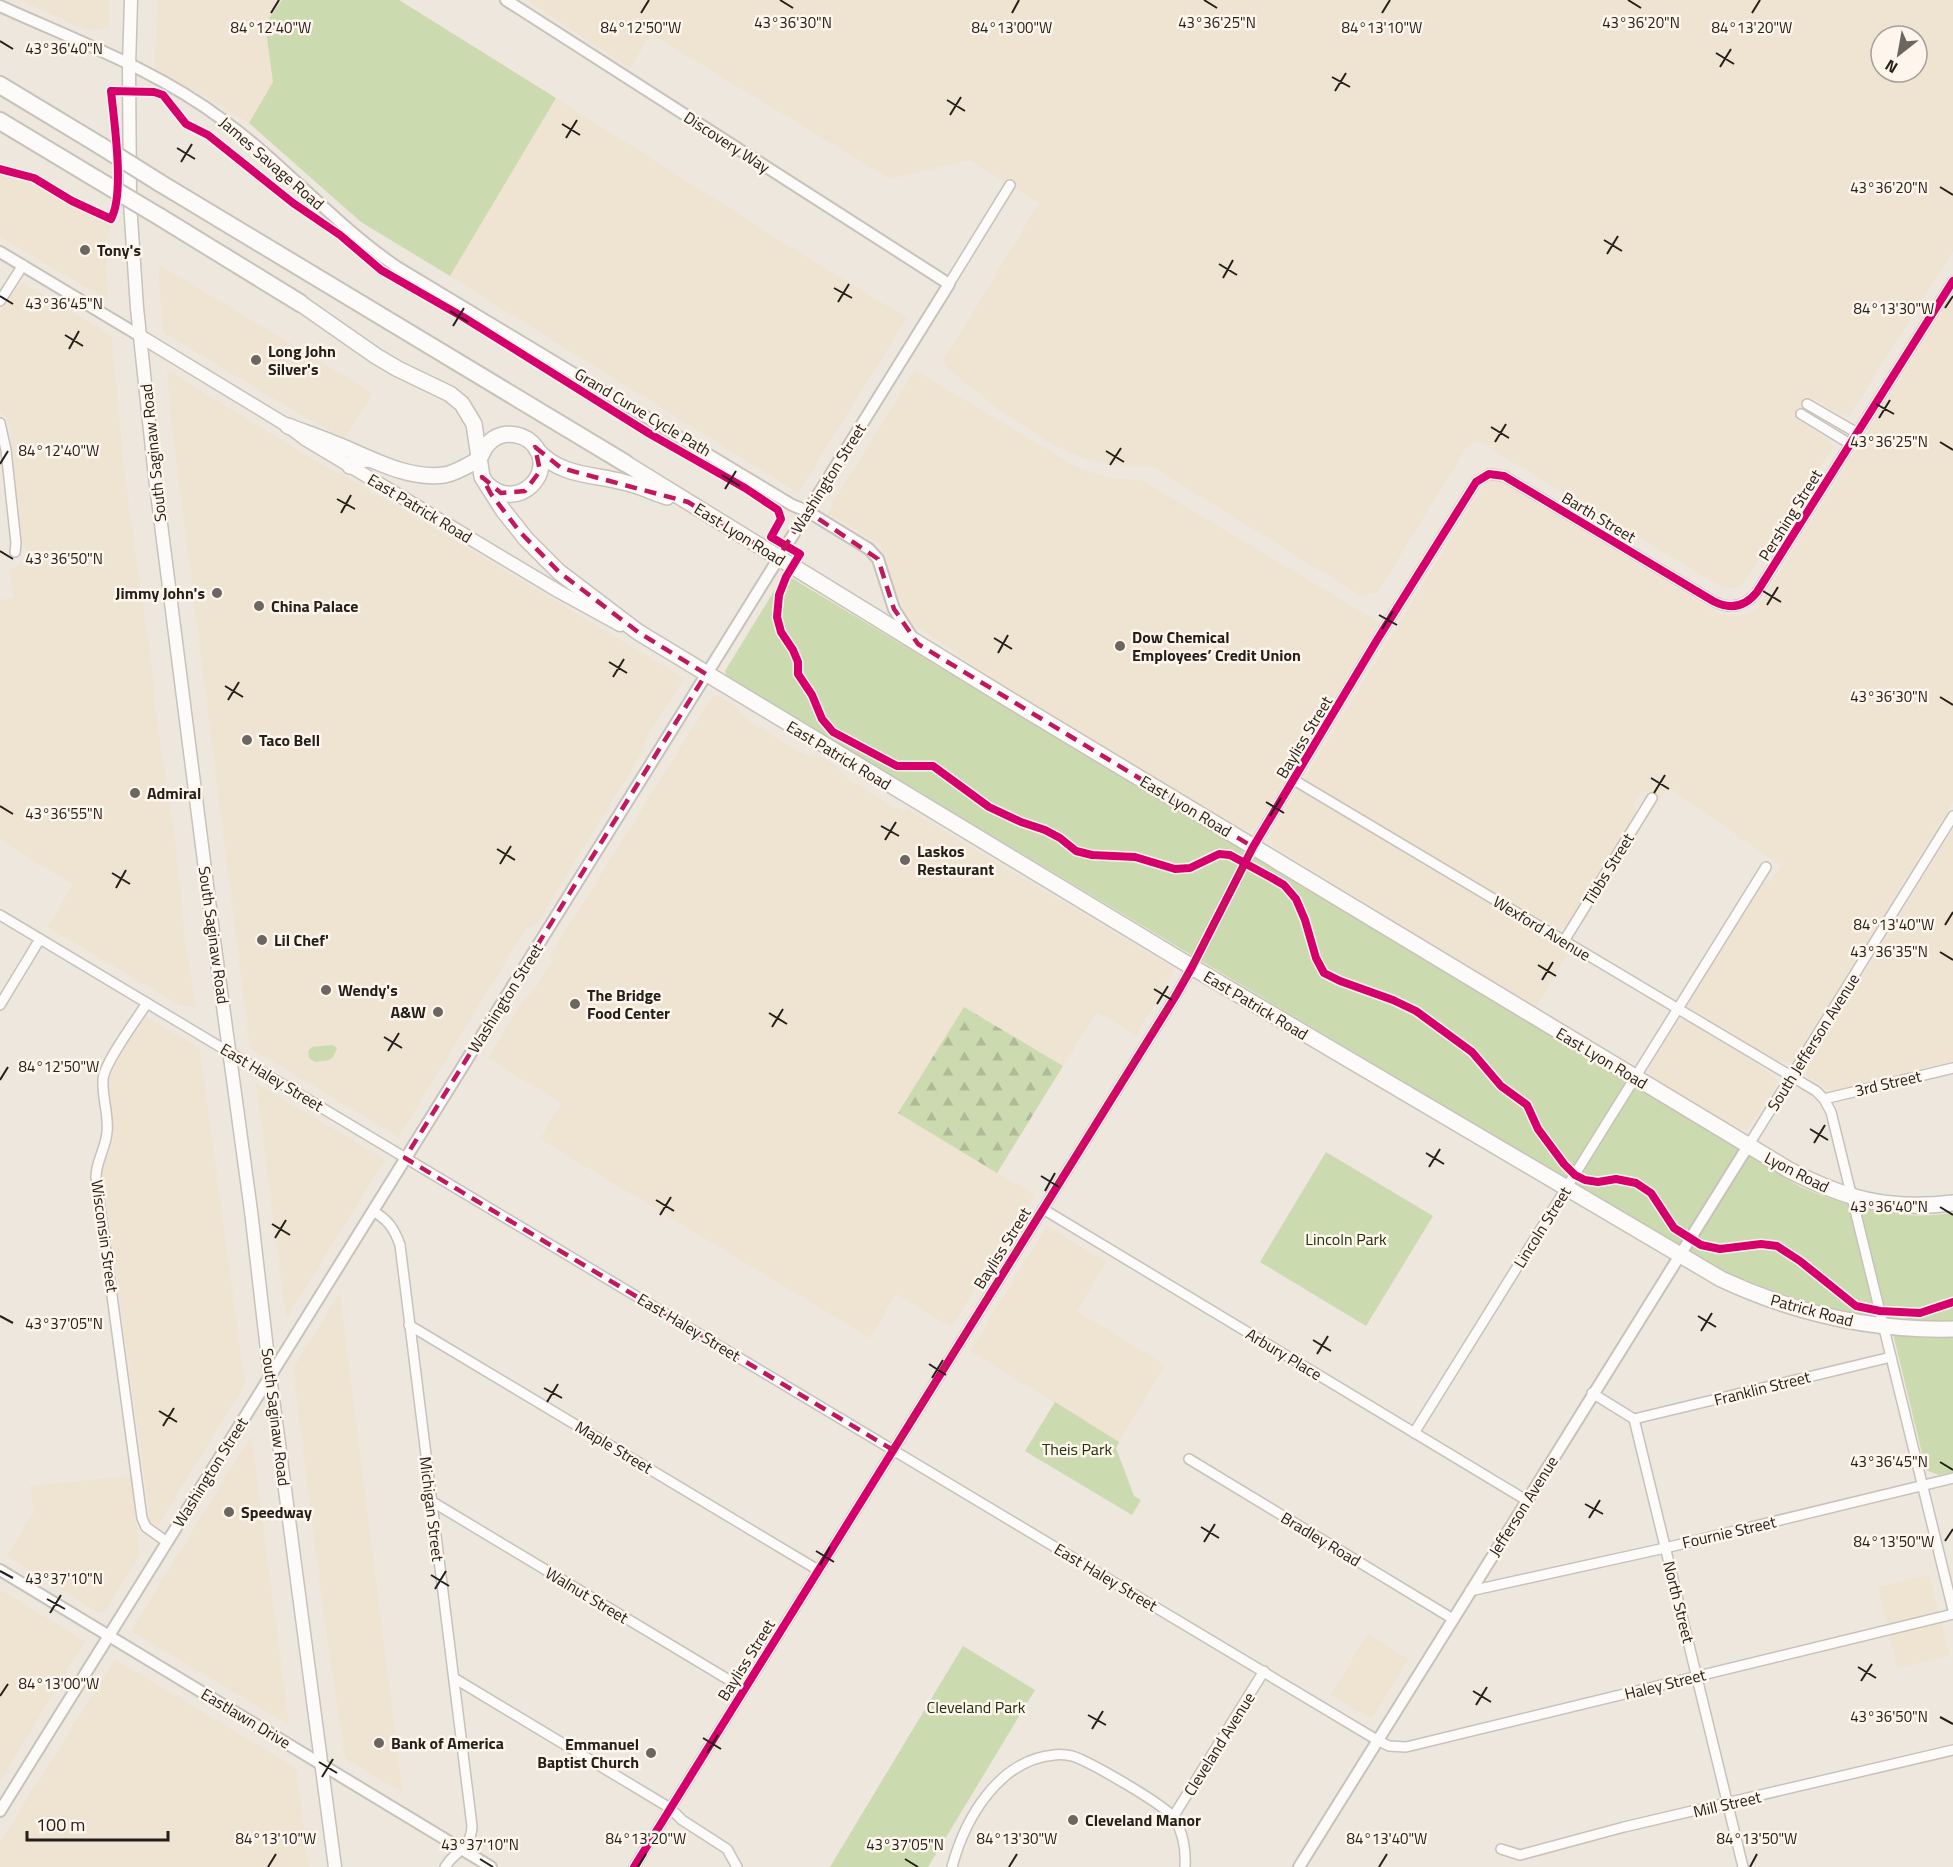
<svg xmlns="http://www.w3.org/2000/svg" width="1953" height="1867" font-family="'Titillium Web',sans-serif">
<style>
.built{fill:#efe3d1;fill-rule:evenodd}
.green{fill:#ccdaaf}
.forest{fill:url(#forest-firs)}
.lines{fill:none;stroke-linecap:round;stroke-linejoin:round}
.minor-casing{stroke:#c7c2ba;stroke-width:12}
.tertiary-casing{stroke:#c7c2ba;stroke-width:14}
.secondary-casing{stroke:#c7c2ba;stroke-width:15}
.trunk-casing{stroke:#c7c2ba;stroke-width:18}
.motorway-casing{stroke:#c7c2ba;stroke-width:20}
.minor{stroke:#fcfbfa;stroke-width:9}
.tertiary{stroke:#fcfbfa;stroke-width:10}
.secondary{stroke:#fcfbfa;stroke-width:12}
.trunk{stroke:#fcfbfa;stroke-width:15}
.motorway{stroke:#fcfbfa;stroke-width:16}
.motorway-bridge-casing{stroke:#c7c2ba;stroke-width:20;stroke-linecap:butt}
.motorway-bridge{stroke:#fcfbfa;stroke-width:16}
.cycleway-casing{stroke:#fef6ec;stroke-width:11}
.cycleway{stroke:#d6006c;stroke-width:8}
.marked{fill:none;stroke:#c2185b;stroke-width:4.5;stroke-dasharray:12 8;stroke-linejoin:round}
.ticks{fill:none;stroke:#25201a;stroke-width:2}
.poi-dot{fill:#6b665f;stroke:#fef6ec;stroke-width:2}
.labels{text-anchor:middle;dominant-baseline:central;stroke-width:5;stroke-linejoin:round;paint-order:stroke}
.street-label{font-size:16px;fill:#25201a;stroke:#fef6ec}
.poi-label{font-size:16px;font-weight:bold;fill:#25201a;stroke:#fef6ec;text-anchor:start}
.park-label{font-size:16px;fill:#222f0d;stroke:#fef6ec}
.ticks-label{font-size:15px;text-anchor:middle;fill:#25201a;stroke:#fef6ec;stroke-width:5;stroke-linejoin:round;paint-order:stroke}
</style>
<defs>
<pattern id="forest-firs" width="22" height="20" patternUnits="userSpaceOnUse" patternTransform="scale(1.5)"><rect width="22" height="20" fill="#ccdaaf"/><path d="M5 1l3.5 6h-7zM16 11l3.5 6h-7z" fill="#afbb96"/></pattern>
</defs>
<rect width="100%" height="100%" fill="#eee7de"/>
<!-- built -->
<g class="built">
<path d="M20,0H109V29L86,30Z"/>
<path d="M157,0H282L265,24L273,82L249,123L194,90L155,70Z"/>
<path d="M527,0H1953V251L1850,415L1838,413L1811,397L1798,420L1830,441L1833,447L1741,587L1725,589L1479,442L1468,445L1378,592L1361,596L1153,467H1131L1088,460L1055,446L999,410L946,367L944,360L1039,203L969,160L890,179L651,34L630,68ZM1881,36H1917V72H1881Z"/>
<path d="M556,98L784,243L907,318L798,493L450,276Z"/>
<path d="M0,171L33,180L111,225L106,241L108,300L0,237Z"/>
<path d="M158,264L373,393L345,439L291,409L163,332Z"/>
<path d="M23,283L109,334L112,338L124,468L155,690V707L176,845L184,930L196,1008L182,1006L176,1003L48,927L73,885L0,839V600L14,598L9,570L25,562L27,552L23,543L10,430L6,417L0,409V313L17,287Z"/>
<path d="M1953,295V802L1793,1061L1789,1063L1782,1062L1762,1052L1690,1008L1688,1005L1690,999L1762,883L1766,880L1771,881L1781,866L1668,787L1659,802L1642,791L1634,804L1636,814L1566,926L1558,930L1551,941L1569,952L1536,1007L1272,846L1271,833L1485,483L1492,479L1498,480L1719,614L1733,616L1746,615L1757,608Z"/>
<path d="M915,370L1076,467L1113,479L1141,480L1379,622L1258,825L1252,829L1243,831L984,674L949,647L910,623L895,605L881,545L829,514V509Z"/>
<path d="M173,371L180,378L319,463L367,489L370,493L380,496L684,678L644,742V749L538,922L533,926L526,928L400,1135L397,1136L250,1048L172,428L167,372Z"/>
<path d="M717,695L735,706L748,721L805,755L810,757L817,755L836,766L851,781L904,813L907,809L1175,969L1136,1035L1097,1012L1063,1066L964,1007L898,1112L1034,1195L951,1327L896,1294L870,1338L540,1139L561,1103L488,1058L519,1006L535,989L554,959L550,956L712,697Z"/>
<path d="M1953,830V1062L1833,1091L1828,1089L1805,1075L1806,1067Z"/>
<path d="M143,1015L200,1049L245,1384L158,1525L151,1522L150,1518L102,1169L113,1146L114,1139L107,1089L108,1075Z"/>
<path d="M1680,1020L1689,1022L1749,1059L1778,1080L1776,1085L1748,1129L1741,1130L1735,1127L1653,1078L1649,1072L1652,1064L1673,1028Z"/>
<path d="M256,1083L382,1158L384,1161L286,1319Z"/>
<path d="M1047,1226L1106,1262L1077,1311L1165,1365L1119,1442L970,1351Z"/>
<path d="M340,1293L403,1793L345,1758L324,1617L293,1369Z"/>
<path d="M251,1436L257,1476L289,1725L131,1631Z"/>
<path d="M131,1476L140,1554L105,1611L98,1612L7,1556L34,1512L30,1486Z"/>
<path d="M1929,1575L1950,1656L1897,1668L1878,1587Z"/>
<path d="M0,1590L85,1641L0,1781Z"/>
<path d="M1368,1634L1408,1659L1372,1719L1331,1695Z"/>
<path d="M116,1660L296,1768L309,1867H0V1842L114,1661Z"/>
</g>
<!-- green -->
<g class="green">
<path d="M282,0H399L556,98L450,276L361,222L249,123L273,82L265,24Z"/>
<path d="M790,577L1799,1186C1848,1208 1899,1221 1953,1213V1472L1939,1475L1926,1470L1890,1321C1818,1308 1765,1291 1699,1259L727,677L725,671L782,578Z"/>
<path d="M332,1045L337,1048L333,1057L329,1060L315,1062L309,1058L308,1051L312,1047Z"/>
<path d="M1326,1152L1433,1216L1366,1326L1260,1262Z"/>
<path d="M1055,1402L1119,1442L1116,1448L1134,1496L1141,1500L1132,1515L1025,1451Z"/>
<path d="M963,1646L1035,1690L928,1867H830Z"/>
</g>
<!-- forest -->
<path class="forest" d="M964,1007L1063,1066L997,1173L898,1113Z"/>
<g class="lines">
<defs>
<g id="minor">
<path d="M949,284L1010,185"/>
<path d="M0,301L23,265"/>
<path d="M1807,404L1857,433"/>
<path d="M1801,414L1850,444"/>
<path d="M0,423L6,450L16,543L15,552"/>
<path d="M1294,780L1816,1091L1824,1099L1831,1112L1953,1610"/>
<path d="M0,915L1377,1740L1389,1746L1406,1747L1953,1614"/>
<path d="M1564,941L1652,798"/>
<path d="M147,1003C137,1019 103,1064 103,1080C102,1098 109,1115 107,1132C106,1148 96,1161 96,1177L142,1518L146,1527L167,1542"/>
<path d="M0,1005L40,939"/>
<path d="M1824,1099L1953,1068"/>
<path d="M1748,1146L1953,816"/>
<path d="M1043,1209L1526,1500"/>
<path d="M373,1211C388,1220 394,1228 400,1245L472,1826C471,1850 456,1849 445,1867"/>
<path d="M409,1325L818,1570"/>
<path d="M1592,1393L1634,1419L1743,1867"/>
<path d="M1634,1419L1891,1357"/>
<path d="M1414,1433L1766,867"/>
<path d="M1189,1459L1453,1619"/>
<path d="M431,1501L744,1689"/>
<path d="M1470,1591L1665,1548L1953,1478"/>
<path d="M454,1678L670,1808L682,1820L727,1849L737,1867"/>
<path d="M1173,1817L1264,1671"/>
<path d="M1501,1849L1520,1855L1624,1827L1953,1750"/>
<path d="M634,1867L1175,997L1192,967L1253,847L1377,640L1476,482L1489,474L1504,476L1713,601C1730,610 1745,607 1757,592L1953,281"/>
<path d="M952,1867C965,1818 999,1760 1054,1755C1059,1754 1067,1755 1072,1756C1089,1761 1165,1805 1174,1818C1183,1832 1186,1851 1185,1867"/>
</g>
<g id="tertiary">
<path d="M0,6C75,40 157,70 223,120C285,165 334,224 397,267L792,505L807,511L869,549L878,559L894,609L912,637"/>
<path d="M0,252L140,336"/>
<path d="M0,1570L491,1867"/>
<path d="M0,1811L949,284L506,0"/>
<path d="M1299,1867L1748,1146"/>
</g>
<g id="secondary">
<path d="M131,0L129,65L130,203L137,308L155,477L214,940L251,1211L270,1376L335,1867"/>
<path d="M140,336L288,426L305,439L558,591L620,625"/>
</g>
<g id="trunk">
<path d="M300,303L376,356L398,369L450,394L462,404L474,424L482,477L503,510L526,539L559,572L638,632L1192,967L1721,1279C1794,1313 1872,1331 1953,1329"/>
<path d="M288,426C303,432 319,437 335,444C369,457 406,480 444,475C452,474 475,463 480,457C483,453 484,448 487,445C498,431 519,431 532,443C560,471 517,514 487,484"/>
<path d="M537,450C560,476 592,474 623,482C638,485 652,492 667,497"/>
<path d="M625,463L1010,700L1789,1170C1846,1199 1888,1211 1953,1203"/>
<path d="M350,466L358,460L370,459"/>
</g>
<g id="motorway">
<path d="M0,85L101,146"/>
<path d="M0,121L98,180"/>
<path d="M160,183L625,463"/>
<path d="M160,217L300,303"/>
</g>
</defs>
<!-- minor casing -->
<use href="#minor" class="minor-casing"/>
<!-- tertiary casing -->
<use href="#tertiary" class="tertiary-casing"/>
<!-- secondary casing -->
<use href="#secondary" class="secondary-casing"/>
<!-- trunk casing -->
<use href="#trunk" class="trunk-casing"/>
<!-- motorway casing -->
<use href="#motorway" class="motorway-casing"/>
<!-- minor -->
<use href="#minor" class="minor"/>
<!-- tertiary -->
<use href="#tertiary" class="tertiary"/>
<!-- secondary -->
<use href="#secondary" class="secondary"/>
<!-- trunk -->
<use href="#trunk" class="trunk"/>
<!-- motorway -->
<use href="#motorway" class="motorway"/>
<defs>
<g id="motorway-bridge">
<path d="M101,146L160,183"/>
<path d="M98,180L160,217"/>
</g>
</defs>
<!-- motorway-bridge casing -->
<use href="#motorway-bridge" class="motorway-bridge-casing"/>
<!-- motorway-bridge -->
<use href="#motorway-bridge" class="motorway-bridge"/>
<defs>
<g id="cycleway">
<path d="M0,169L34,178L72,201L111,219C125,194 114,121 111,91L154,92L163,95L186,124L208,135L293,203L340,235L381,270L463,317L650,434L745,488L778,510L781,519L771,537L800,554L786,577L779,595L777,617L781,632L793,650L798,662V674L812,695L822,719L833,732L897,766H933L989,807L1021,822L1045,830L1060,838L1076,851L1092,855L1135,857L1175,869L1190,868L1219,854L1230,855L1272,878L1284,885L1296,899L1305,920L1316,958L1324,973L1340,981L1393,1000L1416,1011L1472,1052L1501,1086L1527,1105L1538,1129L1564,1164L1575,1175L1585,1180L1598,1182L1616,1179L1636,1183L1651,1193L1674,1228L1701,1245L1720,1249L1761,1244L1777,1246L1800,1261L1856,1306L1880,1311L1920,1313L1953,1302"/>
<path d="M634,1867L1175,997L1192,967L1253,847L1377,640L1476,482L1489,474L1504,476L1713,601C1730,610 1745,607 1757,592L1953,281"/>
</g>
</defs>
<!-- cycleway casing -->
<use href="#cycleway" class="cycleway-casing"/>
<!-- cycleway -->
<use href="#cycleway" class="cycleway"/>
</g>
<!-- marked area -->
<path class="marked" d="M535,447L561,468L688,502L778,558L807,511L878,559L894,609L918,644L1253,847L1192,967L893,1450L405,1158L706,674L638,632L559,572L520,532L491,494L482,477L501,493L525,491L540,471Z"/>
<!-- ticks -->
<path class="ticks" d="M780,0L793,8M1204,0L1217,8M1628,0L1641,8M271,13L279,0M641,13L649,0M1012,13L1019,0M1382,13L1390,0M1752,13L1760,0M0,41L13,49M1716,53L1734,64M1720,67L1731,49M1332,77L1350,87M1335,91L1346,73M947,100L965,111M950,115L961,97M562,124L580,135M566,138L577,120M177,148L195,159M181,162L192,144M1940,187L1953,195M1604,240L1622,251M1607,254L1618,236M1219,264L1237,275M1223,278L1233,260M834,288L852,298M0,296L13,304M838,302L849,284M1945,308L1953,296M450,311L468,322M453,326L464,308M65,335L83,346M69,349L79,331M1876,404L1894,414M1879,418L1890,400M1491,427L1509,438M1495,442L1506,424M1940,442L1953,450M1106,451L1124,462M0,464L8,451M1110,465L1121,448M722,475L740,486M725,489L736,471M337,499L355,509M341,513L351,495M0,551L13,559M1763,591L1781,602M1767,605L1778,587M1379,615L1397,625M1382,629L1393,611M994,638L1012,649M998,653L1008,635M609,662L627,673M613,677L624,659M225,686L243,697M1940,697L1953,705M228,700L239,682M1651,778L1669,789M1654,793L1665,775M1266,802L1284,813M0,806L13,814M1270,816L1281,798M881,826L899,836M885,840L896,822M497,849L515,860M500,864L511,846M112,873L130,884M116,888L126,870M1945,925L1953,912M1940,952L1953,960M1538,965L1556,976M1542,980L1553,962M1154,989L1172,1000M1157,1004L1168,986M769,1013L787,1024M772,1027L783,1009M384,1037L402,1048M388,1051L399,1033M0,1080L8,1067M1810,1129L1828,1140M1814,1143L1825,1125M1426,1153L1444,1164M1429,1167L1440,1149M1041,1176L1059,1187M1045,1191L1055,1173M656,1200L674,1211M1940,1207L1953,1215M660,1215L671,1197M272,1224L290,1235M275,1238L286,1220M0,1316L13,1323M1698,1316L1716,1327M1701,1331L1712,1313M1313,1340L1331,1351M1317,1354L1328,1336M929,1364L946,1375M932,1378L943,1360M544,1388L562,1398M547,1402L558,1384M159,1411L177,1422M163,1426L174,1408M1940,1462L1953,1470M1585,1504L1603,1514M1589,1518L1600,1500M1201,1527L1219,1538M1945,1541L1953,1529M1204,1542L1215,1524M816,1551L834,1562M820,1565L830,1547M0,1571L13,1578M431,1575L449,1586M435,1589L446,1571M47,1599L65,1609M50,1613L61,1595M1858,1667L1876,1678M1861,1681L1872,1664M1473,1691L1491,1702M0,1696L8,1684M1476,1705L1487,1687M1088,1715L1106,1725M1940,1717L1953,1724M1092,1729L1103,1711M703,1738L721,1749M707,1753L718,1735M319,1762L337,1773M322,1777L333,1759M480,1859L493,1867M905,1859L918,1867M268,1867L276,1854M638,1867L646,1854M1009,1867L1017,1854M1379,1867L1387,1854M1750,1867L1757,1854"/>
<!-- markers -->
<g class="poi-dot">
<circle cx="85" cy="250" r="6"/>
<circle cx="256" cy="360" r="6"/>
<circle cx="217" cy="593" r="6"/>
<circle cx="259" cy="606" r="6"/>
<circle cx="1120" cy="646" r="6"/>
<circle cx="247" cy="740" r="6"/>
<circle cx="135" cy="793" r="6"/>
<circle cx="905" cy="860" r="6"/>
<circle cx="262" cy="940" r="6"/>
<circle cx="326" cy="990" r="6"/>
<circle cx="575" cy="1004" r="6"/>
<circle cx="438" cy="1012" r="6"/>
<circle cx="229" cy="1512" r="6"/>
<circle cx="379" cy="1743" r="6"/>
<circle cx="651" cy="1753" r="6"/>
<circle cx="1073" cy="1820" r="6"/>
</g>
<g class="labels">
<!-- street labels -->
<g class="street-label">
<text transform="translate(727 142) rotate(33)">Discovery Way</text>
<text transform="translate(272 163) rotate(41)">James Savage Road</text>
<text transform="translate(643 412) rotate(31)">Grand Curve Cycle Path</text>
<text transform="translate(153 453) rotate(-96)">South Saginaw Road</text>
<text transform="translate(828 478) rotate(-58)">Washington Street</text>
<text transform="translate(420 508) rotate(31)">East Patrick Road</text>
<text transform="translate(1790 515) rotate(-58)">Pershing Street</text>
<text transform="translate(1599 517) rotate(31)">Barth Street</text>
<text transform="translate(740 534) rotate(32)">East Lyon Road</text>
<text transform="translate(1304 737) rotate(-59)">Bayliss Street</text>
<text transform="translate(839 755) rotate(31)">East Patrick Road</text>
<text transform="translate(1186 806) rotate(31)">East Lyon Road</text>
<text transform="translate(1608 869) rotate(-58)">Tibbs Street</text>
<text transform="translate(1542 928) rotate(31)">Wexford Avenue</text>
<text transform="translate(214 935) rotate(82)">South Saginaw Road</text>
<text transform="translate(505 998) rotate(-58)">Washington Street</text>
<text transform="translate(1256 1005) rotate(31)">East Patrick Road</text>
<text transform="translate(1813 1042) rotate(-58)">South Jefferson Avenue</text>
<text transform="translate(1602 1058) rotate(31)">East Lyon Road</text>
<text transform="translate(272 1077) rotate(31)">East Haley Street</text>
<text transform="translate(1888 1083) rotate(-13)">3rd Street</text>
<text transform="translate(1797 1172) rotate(27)">Lyon Road</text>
<text transform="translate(1542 1227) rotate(-58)">Lincoln Street</text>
<text transform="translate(105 1236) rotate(82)">Wisconsin Street</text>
<text transform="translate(1002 1248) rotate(-58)">Bayliss Street</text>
<text transform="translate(1812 1310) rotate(15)">Patrick Road</text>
<text transform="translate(689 1327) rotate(31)">East Haley Street</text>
<text transform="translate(1284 1354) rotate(31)">Arbury Place</text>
<text transform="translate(1762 1388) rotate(-14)">Franklin Street</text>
<text transform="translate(276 1417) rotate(83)">South Saginaw Road</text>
<text transform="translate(614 1447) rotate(31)">Maple Street</text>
<text transform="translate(210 1472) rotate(-58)">Washington Street</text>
<text transform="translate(1523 1506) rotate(-58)">Jefferson Avenue</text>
<text transform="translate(432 1509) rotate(83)">Michigan Street</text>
<text transform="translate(1729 1532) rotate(-13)">Fournie Street</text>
<text transform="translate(1321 1539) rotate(31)">Bradley Road</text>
<text transform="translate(1106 1577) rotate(31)">East Haley Street</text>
<text transform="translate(587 1595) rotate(31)">Walnut Street</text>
<text transform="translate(1679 1602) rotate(76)">North Street</text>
<text transform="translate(746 1660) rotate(-58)">Bayliss Street</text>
<text transform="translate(1665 1684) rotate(-14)">Haley Street</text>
<text transform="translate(246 1718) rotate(31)">Eastlawn Drive</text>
<text transform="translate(1219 1744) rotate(-58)">Cleveland Avenue</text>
<text transform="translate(1727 1804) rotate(-13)">Mill Street</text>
</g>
<!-- poi labels -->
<g class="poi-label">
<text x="97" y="250">Tony's</text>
<text x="268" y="351">Long John<tspan x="268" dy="18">Silver's</tspan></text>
<text x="205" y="593" text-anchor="end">Jimmy John's</text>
<text x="271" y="606">China Palace</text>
<text x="1132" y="637">Dow Chemical<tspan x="1132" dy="18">Employees’ Credit Union</tspan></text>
<text x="259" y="740">Taco Bell</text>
<text x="147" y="793">Admiral</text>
<text x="917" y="851">Laskos<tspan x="917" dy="18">Restaurant</tspan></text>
<text x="274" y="940">Lil Chef'</text>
<text x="338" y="990">Wendy's</text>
<text x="587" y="995">The Bridge<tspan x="587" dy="18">Food Center</tspan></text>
<text x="426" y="1012" text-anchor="end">A&amp;W</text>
<text x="241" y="1512">Speedway</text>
<text x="391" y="1743">Bank of America</text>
<text x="639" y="1744" text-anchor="end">Emmanuel<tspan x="639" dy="18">Baptist Church</tspan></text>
<text x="1085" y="1820">Cleveland Manor</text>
</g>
<!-- park labels -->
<g class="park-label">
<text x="1346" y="1239">Lincoln Park</text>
<text x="1077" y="1449">Theis Park</text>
<text x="976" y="1707">Cleveland Park</text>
</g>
</g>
<g class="ticks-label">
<text x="1641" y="28">43°36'20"N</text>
<text x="793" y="28">43°36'30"N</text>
<text x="1217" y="28">43°36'25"N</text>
<text x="271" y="33">84°12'40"W</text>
<text x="641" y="33">84°12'50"W</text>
<text x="1012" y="33">84°13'00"W</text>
<text x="1382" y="33">84°13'10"W</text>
<text x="1752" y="33">84°13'20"W</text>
<text x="64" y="54">43°36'40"N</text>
<text x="1889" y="193">43°36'20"N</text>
<text x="64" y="309">43°36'45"N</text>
<text x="1894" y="314">84°13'30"W</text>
<text x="1889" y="447">43°36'25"N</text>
<text x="59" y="456">84°12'40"W</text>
<text x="64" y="564">43°36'50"N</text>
<text x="1889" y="702">43°36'30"N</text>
<text x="64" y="819">43°36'55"N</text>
<text x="1894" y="930">84°13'40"W</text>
<text x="1889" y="957">43°36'35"N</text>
<text x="59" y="1072">84°12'50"W</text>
<text x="1889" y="1212">43°36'40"N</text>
<text x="64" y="1329">43°37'05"N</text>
<text x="1889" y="1467">43°36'45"N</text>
<text x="1894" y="1547">84°13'50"W</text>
<text x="64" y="1584">43°37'10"N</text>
<text x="59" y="1689">84°13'00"W</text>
<text x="1889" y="1722">43°36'50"N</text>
<text x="276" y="1844">84°13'10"W</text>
<text x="646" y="1844">84°13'20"W</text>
<text x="1017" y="1844">84°13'30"W</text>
<text x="1387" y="1844">84°13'40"W</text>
<text x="1757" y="1844">84°13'50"W</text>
<text x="480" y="1850">43°37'10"N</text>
<text x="905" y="1850">43°37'05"N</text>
</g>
<!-- north arrow -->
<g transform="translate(1899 54) rotate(211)"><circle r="28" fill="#fef6ec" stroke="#a7a098" stroke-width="1.5"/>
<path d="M0-4.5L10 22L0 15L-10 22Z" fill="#6b665f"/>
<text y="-9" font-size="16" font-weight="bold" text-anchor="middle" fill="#25201a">N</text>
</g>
<!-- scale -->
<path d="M27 1831v9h141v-9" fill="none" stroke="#25201a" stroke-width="3"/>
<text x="36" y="1831" font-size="18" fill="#25201a" stroke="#fef6ec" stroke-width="4.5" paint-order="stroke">100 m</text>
</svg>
